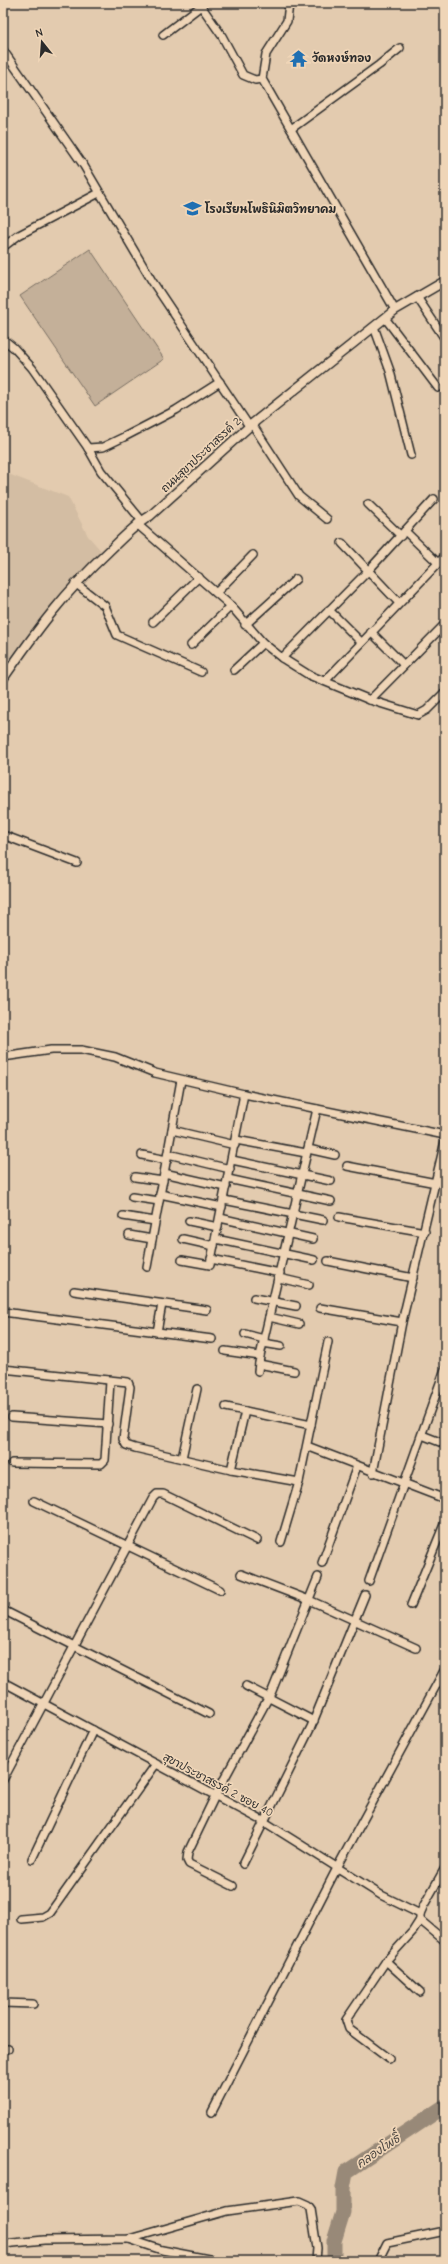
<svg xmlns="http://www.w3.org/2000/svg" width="448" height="2264" font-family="'Comic Neue','Playpen Sans Thai',sans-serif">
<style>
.built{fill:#d3bda3}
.green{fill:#c4b099;stroke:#786e62}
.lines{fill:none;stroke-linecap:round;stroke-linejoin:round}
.river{stroke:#988978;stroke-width:15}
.minor-casing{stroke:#2b2b2b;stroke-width:10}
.tertiary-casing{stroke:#2b2b2b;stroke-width:11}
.minor{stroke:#efd5b7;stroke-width:7}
.tertiary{stroke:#efd5b7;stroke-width:8}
.labels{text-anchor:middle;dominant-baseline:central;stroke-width:3.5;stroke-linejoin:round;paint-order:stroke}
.poi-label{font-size:11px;font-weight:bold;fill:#2b2b2b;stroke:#efd5b7;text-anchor:start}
.street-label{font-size:11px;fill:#2b2b2b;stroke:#efd5b7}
.water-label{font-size:12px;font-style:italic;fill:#4c4742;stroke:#efd5b7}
</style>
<rect width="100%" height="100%" fill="#e3cbaf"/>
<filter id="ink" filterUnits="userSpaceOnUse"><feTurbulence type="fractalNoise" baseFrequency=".025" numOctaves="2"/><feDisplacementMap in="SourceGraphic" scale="8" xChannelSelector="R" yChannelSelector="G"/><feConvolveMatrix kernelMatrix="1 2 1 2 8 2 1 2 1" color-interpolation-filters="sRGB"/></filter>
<g filter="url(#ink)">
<!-- built -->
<path class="built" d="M3,472L68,497L88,536L103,553L45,612L3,676Z"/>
<!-- green -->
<path class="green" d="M90,249L164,359L95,406L20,296Z"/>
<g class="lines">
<!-- river -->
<path class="river" d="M334,2261V2241L343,2212V2188L346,2172L445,2106"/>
<defs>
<g id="minor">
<path d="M199,3L222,36L243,75L255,80L262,79"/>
<path d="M289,3L287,21L266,54L262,79L395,310"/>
<path d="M163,35L201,6"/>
<path d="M3,50L84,166L152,281L249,426"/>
<path d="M291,129L379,65L400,48"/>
<path d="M3,247L19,235L99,193"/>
<path d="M417,297L445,339"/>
<path d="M385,318L438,388"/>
<path d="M374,327L390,371L411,455"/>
<path d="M3,339L14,348L32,368L88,448L101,471L142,521"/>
<path d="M252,424L299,496L327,519"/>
<path d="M88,448L103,447L126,436L176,410L220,382"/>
<path d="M368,504L401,536"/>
<path d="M137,524L231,606L263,643L282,658L309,675L370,700L418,715L427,710L445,692"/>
<path d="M405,531L438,563"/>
<path d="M342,543L399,603"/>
<path d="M75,583L105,606L117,635L201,672"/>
<path d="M216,593L253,555"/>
<path d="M329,610L361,642"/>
<path d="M153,622L199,577"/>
<path d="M245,625L296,579"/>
<path d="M371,632L404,665"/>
<path d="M191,645L231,606"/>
<path d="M282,658L367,572L434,499"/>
<path d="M234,670L263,643"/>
<path d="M325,681L445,556"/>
<path d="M370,700L445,624"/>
<path d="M3,835L77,863"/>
<path d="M3,1057L51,1050H81L115,1057L155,1073L244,1094L445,1135"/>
<path d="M172,1130L235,1145"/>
<path d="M236,1140L306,1153"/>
<path d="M308,1149L335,1155"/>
<path d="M168,1154L230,1169"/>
<path d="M142,1155L167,1160"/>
<path d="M232,1160L331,1181"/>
<path d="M347,1166L436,1183"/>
<path d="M164,1173L226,1187"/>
<path d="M135,1177L163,1181"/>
<path d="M228,1179L331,1201"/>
<path d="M160,1194L222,1207"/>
<path d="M132,1197L159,1201"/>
<path d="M224,1200L323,1220"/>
<path d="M123,1216L155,1221"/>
<path d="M339,1217L425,1232"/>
<path d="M220,1218L313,1239"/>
<path d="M189,1221L218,1227"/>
<path d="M129,1235L152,1239"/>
<path d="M183,1239L214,1246"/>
<path d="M216,1239L314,1260"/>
<path d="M211,1259L280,1273"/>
<path d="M182,1260L210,1265L244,1094"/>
<path d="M328,1261L413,1278"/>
<path d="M147,1267L181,1080"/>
<path d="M279,1278L309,1285"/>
<path d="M74,1291L207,1310"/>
<path d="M254,1298L296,1306"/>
<path d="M320,1308L402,1322"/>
<path d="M3,1312L212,1339"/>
<path d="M269,1317L299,1324"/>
<path d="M157,1332L162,1304"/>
<path d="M245,1334L264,1339"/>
<path d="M263,1343L281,1346"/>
<path d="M225,1351L260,1356L258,1371"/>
<path d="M260,1356L317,1109"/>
<path d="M259,1364L294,1371"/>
<path d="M3,1369L128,1382L130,1387L123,1439L126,1445L135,1448L231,1470L299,1482"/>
<path d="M226,1407L311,1425"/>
<path d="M12,1417L108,1424"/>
<path d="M422,1435L445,1444"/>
<path d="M307,1446L445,1499"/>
<path d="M182,1458L197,1389"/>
<path d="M12,1463L101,1464L105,1460L110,1381"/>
<path d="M231,1470L245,1411"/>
<path d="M373,1473L402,1322L445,1141"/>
<path d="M34,1501L220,1590"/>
<path d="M281,1542L299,1482L328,1342"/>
<path d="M322,1563L357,1466"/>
<path d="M241,1574L309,1600L416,1648"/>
<path d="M369,1581L445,1369"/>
<path d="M411,1605L445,1522"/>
<path d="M3,1610L209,1714"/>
<path d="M3,1682L263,1821L381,1895L420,1914"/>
<path d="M246,1686L314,1721"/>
<path d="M3,1780L153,1498L157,1494H163L257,1540"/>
<path d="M32,1859L93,1730"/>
<path d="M243,1864L311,1727L365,1595"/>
<path d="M233,1886L189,1864L187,1860L188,1852L215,1796L272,1691L318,1577"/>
<path d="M21,1919L43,1917L50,1913L156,1764"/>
<path d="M420,1920L445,1941"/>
<path d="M386,1961L420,1992"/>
<path d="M3,2003L33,2004"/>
<path d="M3,2049H8"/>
<path d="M389,2059L349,2029L346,2020L386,1961L413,1931L420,1920V1914L424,1905L445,1868"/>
<path d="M212,2112L338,1866L445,1669"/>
<path d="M129,2239L162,2250L219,2261"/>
<path d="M3,2244L44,2240L129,2239L227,2211L299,2201L308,2205L311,2209L317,2248L316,2261"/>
<path d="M378,2261L387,2243L445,2231"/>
</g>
<path id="tertiary" d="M3,679C36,631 65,592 108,552C122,539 134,525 150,516L252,424L395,310L445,281"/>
</defs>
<!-- minor casing -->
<use href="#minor" class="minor-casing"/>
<!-- tertiary casing -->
<use href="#tertiary" class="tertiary-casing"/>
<!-- minor -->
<use href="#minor" class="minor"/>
<!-- tertiary -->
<use href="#tertiary" class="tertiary"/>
</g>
</g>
<!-- icons -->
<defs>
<symbol id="temple-bare" viewBox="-9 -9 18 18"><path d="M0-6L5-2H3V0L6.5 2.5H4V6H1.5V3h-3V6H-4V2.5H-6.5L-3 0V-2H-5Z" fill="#1f6fb2" stroke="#efd5b7" stroke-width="2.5" paint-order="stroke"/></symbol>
<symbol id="school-bare" viewBox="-9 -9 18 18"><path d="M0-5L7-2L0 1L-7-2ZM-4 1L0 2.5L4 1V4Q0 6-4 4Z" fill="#1f6fb2" stroke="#efd5b7" stroke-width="2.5" paint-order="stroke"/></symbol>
</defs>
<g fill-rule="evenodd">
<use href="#temple-bare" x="286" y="46" width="25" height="25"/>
<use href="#school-bare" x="180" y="196" width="25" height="25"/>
</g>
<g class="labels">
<!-- poi labels -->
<g class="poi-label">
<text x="312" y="58">วัดหงษ์ทอง</text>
<text x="205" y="209">โรงเรียนโพธินิมิตวิทยาคม</text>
</g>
<!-- street labels -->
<g class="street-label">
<text transform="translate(201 455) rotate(-43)">ถนนสุขาประชาสรรค์ 2</text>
<text transform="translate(218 1785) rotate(28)">สุขาประชาสรรค์ 2 ซอย 40</text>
</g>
<!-- water labels -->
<g class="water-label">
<text transform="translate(378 2151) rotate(-34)">คลองโพธิ์</text>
</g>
</g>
<!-- margin -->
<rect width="448" height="2264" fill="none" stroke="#efd5b7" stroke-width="16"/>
<rect x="8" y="8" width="432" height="2248" fill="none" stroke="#2b2b2b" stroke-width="1.5" filter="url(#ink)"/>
<!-- north arrow -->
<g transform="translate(42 42) rotate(343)" stroke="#efd5b7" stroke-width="3" paint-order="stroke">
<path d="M0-3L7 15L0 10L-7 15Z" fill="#2b2b2b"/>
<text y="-6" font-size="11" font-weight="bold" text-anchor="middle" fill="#2b2b2b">N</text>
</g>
</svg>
